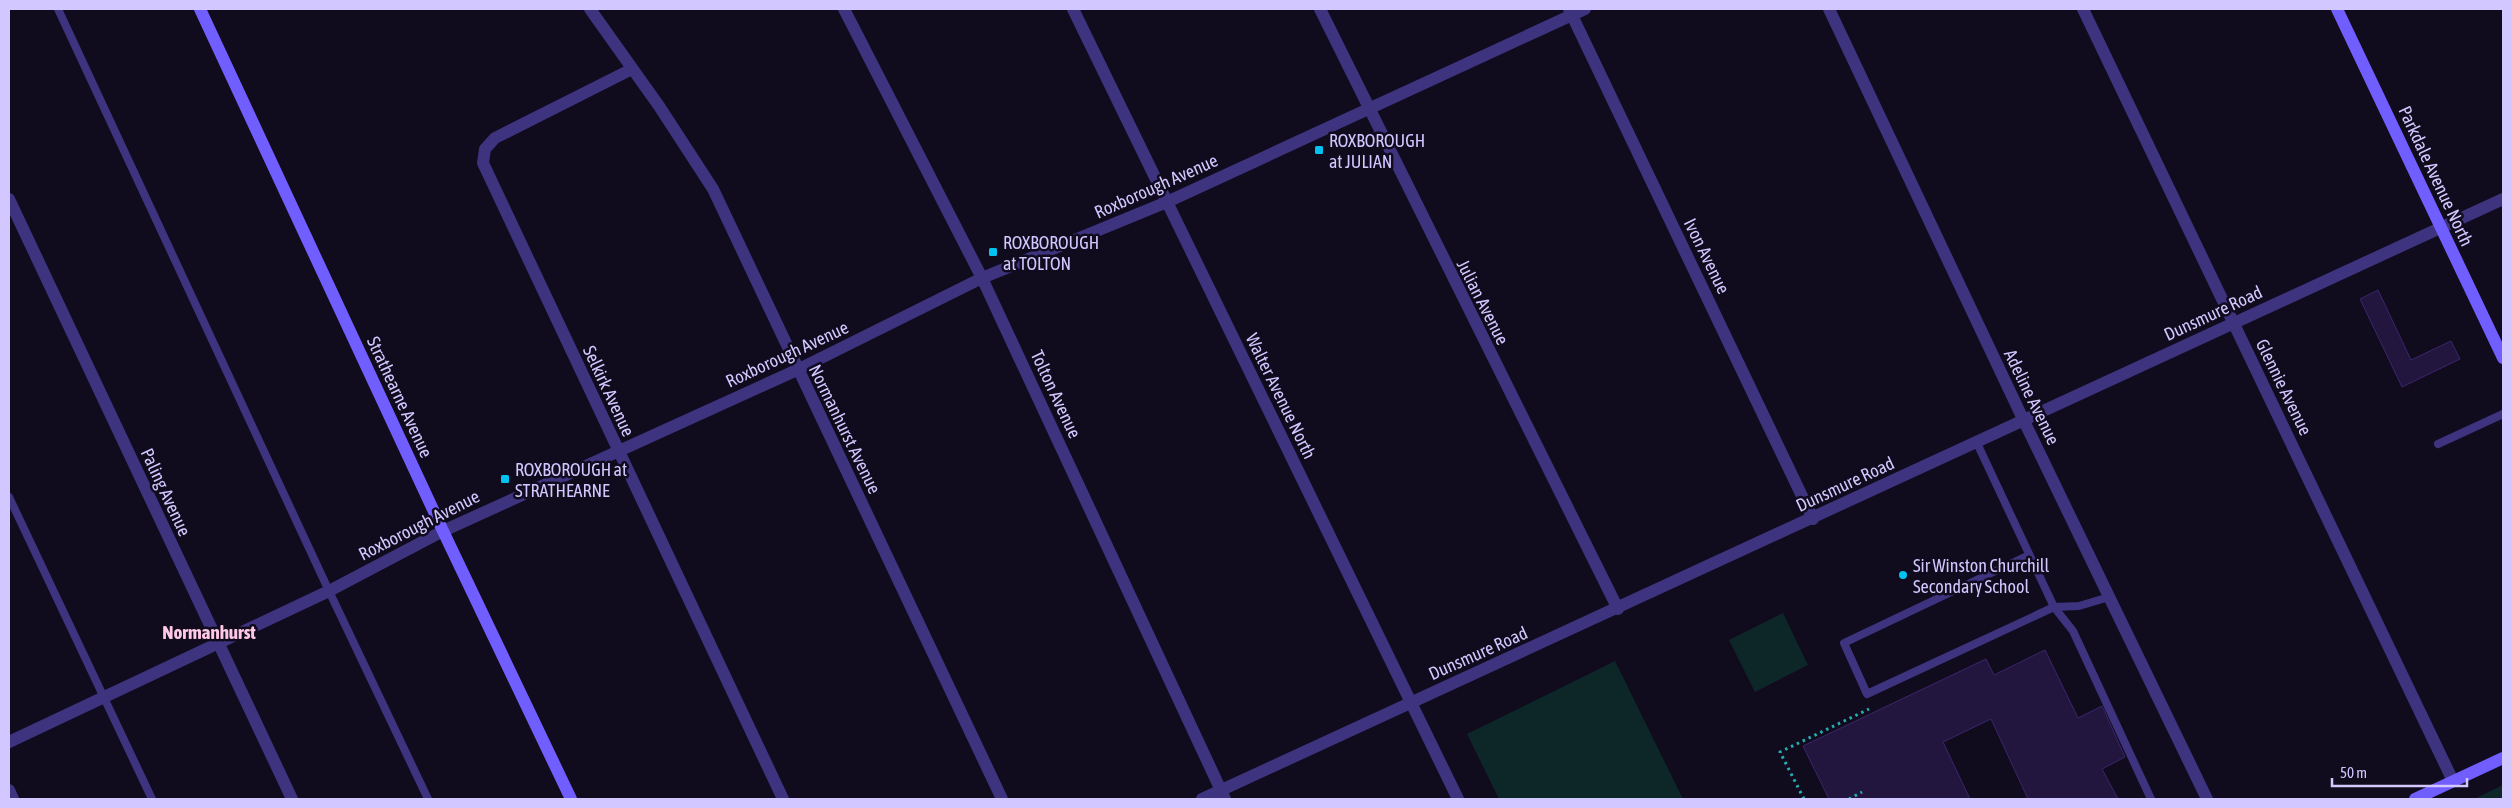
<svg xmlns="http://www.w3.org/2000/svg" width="2512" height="808" font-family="'Asap Condensed',sans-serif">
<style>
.green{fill:#0d2628}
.building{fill:#22163f;stroke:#3b266c}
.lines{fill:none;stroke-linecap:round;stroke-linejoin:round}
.path{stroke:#27aeb3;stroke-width:3;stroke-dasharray:2.5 4;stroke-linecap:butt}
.lane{stroke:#3d337f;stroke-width:8}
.street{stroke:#3d337f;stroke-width:12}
.secondary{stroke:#715eff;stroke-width:12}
.poi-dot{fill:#00c3f2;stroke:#100b1d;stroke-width:2}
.labels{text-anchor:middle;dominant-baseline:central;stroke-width:5;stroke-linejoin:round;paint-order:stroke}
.poi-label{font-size:18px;fill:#d3c7ff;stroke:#100b1d;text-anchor:start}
.street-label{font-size:18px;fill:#d3c7ff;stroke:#100b1d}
.neighbourhood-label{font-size:19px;font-weight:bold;fill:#ffc9e6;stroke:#100b1d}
</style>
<rect width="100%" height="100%" fill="#100b1d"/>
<!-- green -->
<g class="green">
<path d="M1783,613L1808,665L1755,692L1729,640Z"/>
<path d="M1615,661L1683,799H1499L1467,734Z"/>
<path d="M2503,785V799H2474Z"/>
</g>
<!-- building -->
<g class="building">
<path d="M2378,290L2411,360L2451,341L2460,359L2402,387L2360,299Z"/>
<path d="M2045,650L2078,718L2102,706L2104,710L2125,757L2102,769L2118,799H2028L1991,719L1943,742L1970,799H1829L1803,746L1986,659L1994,675Z"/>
</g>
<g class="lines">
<!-- path -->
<g class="path">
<path d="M1804,799L1780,752L1869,709"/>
<path d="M1849,799L1862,792"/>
</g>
<!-- lane -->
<g class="lane">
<path d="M58,9L329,591L428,799"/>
<path d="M1976,441L2054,607L1867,694L1844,643L2029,555"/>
<path d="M2438,444L2503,414"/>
<path d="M9,497L152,799"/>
<path d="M2054,607L2073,631L2151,799"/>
<path d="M2054,607L2079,606L2109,597"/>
</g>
<!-- street -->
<g class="street">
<path d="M590,9L659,106L713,189L1002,799"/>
<path d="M844,9L982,278L1225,799"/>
<path d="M1073,9L1458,799"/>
<path d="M1320,9L1618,609"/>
<path d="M1569,9L1813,519"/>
<path d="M1829,9L2023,419L2207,799"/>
<path d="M2083,9L2453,781"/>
<path d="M632,69L495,138L485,149L483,163L783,799"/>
<path d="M9,199L292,799"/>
<path d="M9,742L329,591L443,531L797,370L982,278L1167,202L1585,9"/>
<path d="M9,790L13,799"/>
<path d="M1202,799L2503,199"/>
</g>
<!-- secondary -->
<g class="secondary">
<path d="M200,9L443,531L571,799"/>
<path d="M2337,9L2503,358"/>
<path d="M2415,799L2503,758"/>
</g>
</g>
<!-- markers -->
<g class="poi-dot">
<rect x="1314" y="145" width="10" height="10" rx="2.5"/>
<rect x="988" y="247" width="10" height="10" rx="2.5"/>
<rect x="500" y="474" width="10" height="10" rx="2.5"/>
<circle cx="1903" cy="575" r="5"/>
</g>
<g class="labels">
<!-- poi labels -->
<g class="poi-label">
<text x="1329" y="140">ROXBOROUGH<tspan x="1329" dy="21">at JULIAN</tspan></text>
<text x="1003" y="242">ROXBOROUGH<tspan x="1003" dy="21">at TOLTON</tspan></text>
<text x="515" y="469">ROXBOROUGH at<tspan x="515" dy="21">STRATHEARNE</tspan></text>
<text x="1913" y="565">Sir Winston Churchill<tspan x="1913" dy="21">Secondary School</tspan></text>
</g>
<!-- street labels -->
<g class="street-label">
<text transform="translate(2436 176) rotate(65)">Parkdale Avenue North</text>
<text transform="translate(1156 186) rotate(-24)">Roxborough Avenue</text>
<text transform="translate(1707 256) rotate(64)">Ivon Avenue</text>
<text transform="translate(1483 302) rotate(63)">Julian Avenue</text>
<text transform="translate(2213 313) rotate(-25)">Dunsmure Road</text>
<text transform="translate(787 354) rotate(-25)">Roxborough Avenue</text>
<text transform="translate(2284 387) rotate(64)">Glennie Avenue</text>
<text transform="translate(609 391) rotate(65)">Selkirk Avenue</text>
<text transform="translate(1056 394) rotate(65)">Tolton Avenue</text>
<text transform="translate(1281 396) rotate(64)">Walter Avenue North</text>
<text transform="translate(400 397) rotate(65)">Strathearne Avenue</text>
<text transform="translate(2032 397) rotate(64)">Adeline Avenue</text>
<text transform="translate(845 429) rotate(64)">Normanhurst Avenue</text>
<text transform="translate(1845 484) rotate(-25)">Dunsmure Road</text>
<text transform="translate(166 492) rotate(65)">Paling Avenue</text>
<text transform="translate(419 525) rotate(-27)">Roxborough Avenue</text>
<text transform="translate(1478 653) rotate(-24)">Dunsmure Road</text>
</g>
<!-- neighbourhood labels -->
<g class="neighbourhood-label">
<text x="209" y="632">Normanhurst</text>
</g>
</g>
<!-- border -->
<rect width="2512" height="808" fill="none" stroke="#d3c7ff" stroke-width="20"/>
<!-- scale -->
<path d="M2332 778v8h135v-8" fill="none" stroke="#d3c7ff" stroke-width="2.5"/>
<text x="2340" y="778" font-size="15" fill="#d3c7ff" stroke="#100b1d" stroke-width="4" paint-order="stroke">50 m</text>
</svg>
